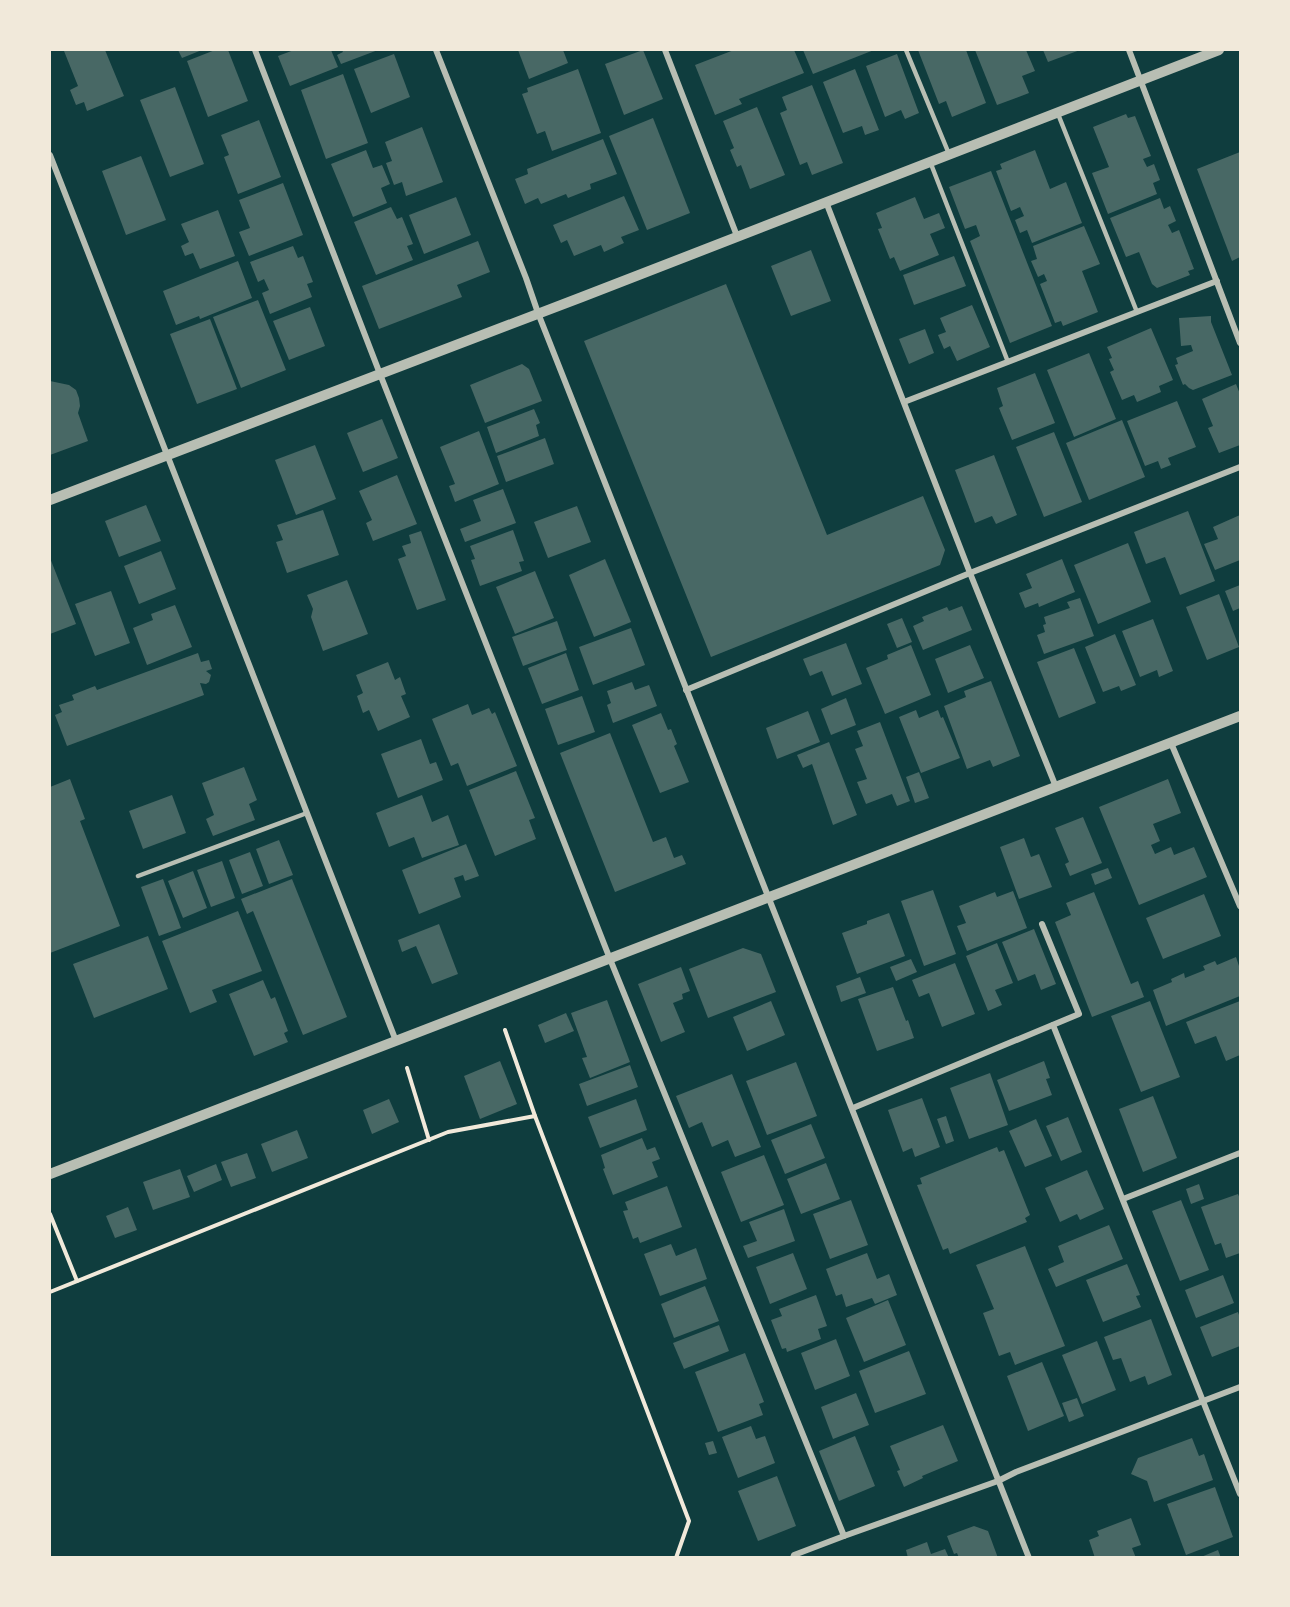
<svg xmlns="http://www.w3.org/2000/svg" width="1290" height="1607" font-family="'PT Sans Narrow',sans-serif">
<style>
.building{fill:#486865}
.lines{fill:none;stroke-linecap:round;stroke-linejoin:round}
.path{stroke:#f1e9da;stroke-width:4}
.service{stroke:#b8beb3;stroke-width:4.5}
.minor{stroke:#b8beb3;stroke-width:6}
.tertiary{stroke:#b8beb3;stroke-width:10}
</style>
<rect width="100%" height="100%" fill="#0f3d3e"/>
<!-- building -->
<g class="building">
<path d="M69,50H105L124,96L87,111L84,102L76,105L70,90L78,86L64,51Z"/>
<path d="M178,50H202L182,58Z"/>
<path d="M215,50H228L248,101L208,117L187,61Z"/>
<path d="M294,50H331L338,67L290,86L278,56Z"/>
<path d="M342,50H378L341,64L337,55L343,52Z"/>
<path d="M518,50H563L568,63L529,79Z"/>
<path d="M643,50L663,99L624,115L605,64Z"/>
<path d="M734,50H794L804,73L739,99L742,104L715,115L695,65Z"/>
<path d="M803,50H874L813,74Z"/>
<path d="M918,50H966L986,103L952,117L946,101L939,104Z"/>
<path d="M975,50H1026L1035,71L1022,76L1029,93L997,105Z"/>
<path d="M1043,50H1080L1048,62Z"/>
<path d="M394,54L410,97L371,113L354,69Z"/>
<path d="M897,54L919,113L905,119L901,110L885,117L866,66Z"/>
<path d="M578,69L601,133L552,151L545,131L537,134L522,94L528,92L527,88Z"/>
<path d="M855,69L879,130L865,135L862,126L843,133L823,82Z"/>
<path d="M343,74L368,143L326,159L301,90Z"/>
<path d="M812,85L843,163L812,175L807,162L800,165L780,113L787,110L782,97Z"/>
<path d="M175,87L204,164L170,177L140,100Z"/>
<path d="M757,107L785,175L750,189L741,165L737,167L730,150L734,148L723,121Z"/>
<path d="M1126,114L1128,118L1135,116L1151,156L1143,159L1147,167L1154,164L1160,180L1153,183L1157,194L1108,214L1092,173L1109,167L1093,127Z"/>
<path d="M653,118L690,213L647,230L609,136Z"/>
<path d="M259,120L281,177L238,194L224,157L229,155L221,135Z"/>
<path d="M422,127L443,182L406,196L402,182L394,185L386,163L392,161L385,142Z"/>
<path d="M603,139L617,174L590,184L591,189L568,198L566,194L541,204L538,198L525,204L515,179L528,174L527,169Z"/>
<path d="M366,150L373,168L382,165L390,184L381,188L387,203L353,217L331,164Z"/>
<path d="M1035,150L1050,189L1066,182L1082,223L1032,243L1027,230L1020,233L1015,220L1024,216L1020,207L1011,211L996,171L1002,169L1000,164Z"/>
<path d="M1240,152V257L1232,261L1197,169Z"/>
<path d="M141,156L166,220L126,235L102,171Z"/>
<path d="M991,171L1052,326L1010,343L970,241L980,236L976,225L965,229L949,187Z"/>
<path d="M283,183L303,235L249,256L239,232L250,228L239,200Z"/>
<path d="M624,196L639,230L621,237L624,243L604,252L601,245L574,256L567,240L561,243L553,225Z"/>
<path d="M456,197L471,235L424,254L409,215Z"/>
<path d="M915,197L924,219L939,213L945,228L930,234L939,255L900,271L894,257L890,259L878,229L882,228L876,213Z"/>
<path d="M1160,198L1164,209L1170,206L1176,221L1168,225L1172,233L1179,230L1194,269L1188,271L1190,275L1157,288L1152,284L1139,252L1126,257L1110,218Z"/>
<path d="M391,207L397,219L402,217L413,244L407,246L413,260L376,275L354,222Z"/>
<path d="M218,210L235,256L200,269L193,253L185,256L181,246L189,242L181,224Z"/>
<path d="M1084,226L1100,264L1082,271L1098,312L1063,326L1061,321L1055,323L1040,284L1047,281L1044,274L1038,277L1031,261L1037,259L1033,246Z"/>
<path d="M478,241L490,272L457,285L462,297L379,329L362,286Z"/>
<path d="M293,246L298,258L303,256L313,282L307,284L312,297L270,314L262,293L269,290L264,279L258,282L250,262Z"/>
<path d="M811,250L831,301L791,316L771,266Z"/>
<path d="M954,256L966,286L914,305L903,275Z"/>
<path d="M238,261L252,298L200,319L199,316L176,325L163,291Z"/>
<path d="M726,284L827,535L923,496L945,550L940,565L711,657L584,341Z"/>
<path d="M258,300L286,370L241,388L213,317Z"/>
<path d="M972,305L990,347L957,361L950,346L944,349L938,335L946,332L940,318Z"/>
<path d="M310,307L325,346L289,360L273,321Z"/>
<path d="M1211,316V322L1232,375L1193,390L1189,388L1185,384L1183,385L1175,365L1178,364L1176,358L1193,351L1191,345L1181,346L1179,318Z"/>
<path d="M210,319L237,389L197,404L170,334Z"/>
<path d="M1151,328L1173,380L1159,386L1161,392L1137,402L1134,395L1122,400L1110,372L1114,370L1109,359L1112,358L1107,347Z"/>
<path d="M925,329L934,353L909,364L899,339Z"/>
<path d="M1089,353L1116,419L1074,437L1047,370Z"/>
<path d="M522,364L529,369L542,401L485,423L470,385Z"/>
<path d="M1035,373L1055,423L1012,440L999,408L1003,406L997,388Z"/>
<path d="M50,381L69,385L76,390L79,398L80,406L78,413L88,441L50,455Z"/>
<path d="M1236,384L1240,394V445L1219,453L1208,428L1213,426L1202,399Z"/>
<path d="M1177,401L1196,447L1168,458L1171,465L1161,469L1158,461L1145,466L1127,421Z"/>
<path d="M534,409L540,423L536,425L539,436L496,453L487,427Z"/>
<path d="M382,419L398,458L363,472L347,433Z"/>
<path d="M1122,420L1145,477L1089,500L1066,443Z"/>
<path d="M479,431L499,484L455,502L449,486L455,484L440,447Z"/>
<path d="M1054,432L1082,502L1044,517L1016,447Z"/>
<path d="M545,438L554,464L506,482L497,456Z"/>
<path d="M315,445L336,499L296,515L275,460Z"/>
<path d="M994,455L1017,515L996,524L992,516L975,523L955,470Z"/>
<path d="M397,475L417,524L373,541L366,523L372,520L359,491Z"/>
<path d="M503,489L516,523L465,542L460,529L481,521L473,500Z"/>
<path d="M146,505L161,541L119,557L105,521Z"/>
<path d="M577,506L591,542L548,558L534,522Z"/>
<path d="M323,510L339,555L287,573L276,542L283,540L277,525Z"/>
<path d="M1188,511L1215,581L1180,595L1165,557L1146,564L1134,532Z"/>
<path d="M1240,515V560L1215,570L1204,544L1218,539L1213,527Z"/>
<path d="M513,530L524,561L519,562L522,571L480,586L471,560L475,559L470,546Z"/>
<path d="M421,531L446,600L417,610L398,559L406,556L402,546L411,543L409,535Z"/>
<path d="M1128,543L1151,602L1098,624L1074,565Z"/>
<path d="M161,551L176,589L139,604L124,566Z"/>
<path d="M50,558L76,624L50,634Z"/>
<path d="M605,559L631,622L594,637L569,575Z"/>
<path d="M1062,559L1075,592L1039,607L1038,603L1025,608L1019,593L1032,588L1026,574Z"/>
<path d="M535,571L554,618L515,634L496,587Z"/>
<path d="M347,580L368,634L323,651L311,617L313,609L307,595Z"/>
<path d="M1240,585V608L1233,611L1225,591Z"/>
<path d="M111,591L130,643L95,656L75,604Z"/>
<path d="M1219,594L1239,647L1207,660L1186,607Z"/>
<path d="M1080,598L1094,636L1044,654L1037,635L1045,632L1043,625L1046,624L1044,617L1070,608L1067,602Z"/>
<path d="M175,605L192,647L147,665L133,628L153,620L151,614Z"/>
<path d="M962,606L972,630L923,650L913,626L924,621L922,617L947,607L949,611Z"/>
<path d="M902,618L912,642L897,648L887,624Z"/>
<path d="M1153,619L1173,671L1159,677L1157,670L1140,677L1122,631Z"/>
<path d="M557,621L567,650L523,666L512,637Z"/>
<path d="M631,628L645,665L593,685L579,647Z"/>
<path d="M1115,634L1136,685L1121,691L1119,686L1103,692L1085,647Z"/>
<path d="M846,643L862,684L832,696L822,671L810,676L803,659Z"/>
<path d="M911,645L931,695L885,714L866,668L888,659L887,655Z"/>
<path d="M970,645L984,678L948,693L935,659Z"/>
<path d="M1074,648L1096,703L1059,718L1037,662Z"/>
<path d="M198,653L201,662L209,660L212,669L206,671L211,675L209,682L206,684L200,683L204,695L67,746L55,715L62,712L59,705L74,700L72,695L95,686L97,690Z"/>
<path d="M566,653L579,690L542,704L528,668Z"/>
<path d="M388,662L395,680L400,677L406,694L401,696L410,717L378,731L369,710L363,713L357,696L363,693L356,675Z"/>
<path d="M991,681L1020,756L993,767L990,760L967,769L944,706L966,697L964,691Z"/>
<path d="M632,682L635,690L649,685L657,706L613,723L607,705L611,703L607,691Z"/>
<path d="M582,696L595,732L558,745L545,709Z"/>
<path d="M846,698L856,725L831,735L821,709Z"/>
<path d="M468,704L472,715L489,708L492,714L495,712L517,766L467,786L458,763L451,766L432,719Z"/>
<path d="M916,710L919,718L938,710L941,718L943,717L960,758L921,773L899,717Z"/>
<path d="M808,711L820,742L777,759L766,728Z"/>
<path d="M661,713L668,730L671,729L677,744L674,746L689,782L660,793L632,725Z"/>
<path d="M880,722L910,801L897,806L892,794L866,804L857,782L867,779L855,749L863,746L857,731Z"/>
<path d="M610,733L653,842L666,837L674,858L682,855L686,864L615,892L560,753Z"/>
<path d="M421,739L430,764L436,762L443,780L398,798L381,754Z"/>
<path d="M829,742L857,815L833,825L812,764L803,768L797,755Z"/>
<path d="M244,767L257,800L249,804L255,820L213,836L206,819L214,815L202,783Z"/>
<path d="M516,771L535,818L529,820L536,839L495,856L469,790Z"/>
<path d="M919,772L929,798L915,803L906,777Z"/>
<path d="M70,779L85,819L80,821L120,926L50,953V787Z"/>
<path d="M1168,779L1181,813L1153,824L1160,841L1151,845L1155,854L1171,847L1174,855L1194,847L1207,877L1139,905L1099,807Z"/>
<path d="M172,795L186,833L143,849L129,811Z"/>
<path d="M422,795L432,822L448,815L459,845L422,858L414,837L389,847L376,813Z"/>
<path d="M1083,817L1102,863L1070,876L1065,864L1069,862L1055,828Z"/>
<path d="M1024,838L1031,857L1039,854L1052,887L1019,899L1000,847Z"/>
<path d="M279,840L293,875L269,884L256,849Z"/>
<path d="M466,844L479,876L465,881L463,875L454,878L461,897L419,914L402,870Z"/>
<path d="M250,852L263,886L242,894L229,860Z"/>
<path d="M222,861L235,898L211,907L197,870Z"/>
<path d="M1108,868L1112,878L1095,885L1091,874Z"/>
<path d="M193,871L207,908L183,918L168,881Z"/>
<path d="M163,879L181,928L159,936L141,887Z"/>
<path d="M292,879L347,1017L303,1035L253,911L247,914L241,899Z"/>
<path d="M933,890L956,954L924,966L901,901Z"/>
<path d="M1013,891L1027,928L967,951L957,926L966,923L959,906L995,892L997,897Z"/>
<path d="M1094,892L1131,984L1138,981L1144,997L1092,1017L1055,922L1071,915L1066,903Z"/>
<path d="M1204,894L1221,936L1163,959L1146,918Z"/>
<path d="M238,911L262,971L212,990L217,1002L190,1013L162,941Z"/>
<path d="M889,913L905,956L857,974L842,933L867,924V921Z"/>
<path d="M439,924L458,974L432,984L416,946L402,952L398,940Z"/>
<path d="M1034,929L1056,984L1041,990L1035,974L1018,981L1002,942Z"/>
<path d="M148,936L168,989L94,1018L73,964Z"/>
<path d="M997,943L1013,983L995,990L1002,1005L988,1011L966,956Z"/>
<path d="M743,948L761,954L776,992L708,1018L689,969Z"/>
<path d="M1236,957L1240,969V996L1166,1026L1153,990L1172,982L1171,979L1184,973L1185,978L1205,970L1203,966L1215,961L1217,965Z"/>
<path d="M911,959L917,972L896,981L890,967Z"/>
<path d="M955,963L975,1014L942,1027L929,993L919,997L912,980Z"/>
<path d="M681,967L690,991L682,994L683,999L673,1003L685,1032L661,1042L638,984Z"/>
<path d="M860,977L866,993L841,1002L836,986Z"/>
<path d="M263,980L271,999L275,997L288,1031L284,1033L288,1042L254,1056L229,994Z"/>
<path d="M893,987L906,1021L908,1020L914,1038L877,1051L858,999Z"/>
<path d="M607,1000L630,1062L590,1078L582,1058L587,1057L571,1013Z"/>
<path d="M771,1001L785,1035L747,1051L733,1017Z"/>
<path d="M1150,1001L1180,1077L1141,1092L1111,1016Z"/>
<path d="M1240,1001V1055L1226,1061L1216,1036L1195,1044L1186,1022Z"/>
<path d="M566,1013L574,1031L545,1043L538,1025Z"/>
<path d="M500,1061L517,1104L480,1119L464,1076Z"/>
<path d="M1044,1061L1050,1078L1046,1079L1052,1095L1009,1111L997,1080Z"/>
<path d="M796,1062L817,1116L767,1135L746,1081Z"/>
<path d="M630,1065L638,1087L587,1106L579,1084Z"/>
<path d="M990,1073L1008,1125L969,1139L950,1088Z"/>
<path d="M732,1074L761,1147L735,1157L728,1140L712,1147L702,1122L689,1128L676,1096Z"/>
<path d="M1153,1096L1177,1158L1143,1172L1119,1109Z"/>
<path d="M922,1098L940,1147L915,1157L912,1148L903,1152L888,1110Z"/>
<path d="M389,1099L399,1122L372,1134L363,1110Z"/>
<path d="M636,1099L647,1130L600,1148L588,1117Z"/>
<path d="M946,1116L954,1141L946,1144L937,1119Z"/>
<path d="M1068,1117L1082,1152L1061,1161L1046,1126Z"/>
<path d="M1036,1119L1052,1156L1025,1167L1009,1131Z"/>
<path d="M811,1124L825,1158L785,1174L771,1140Z"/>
<path d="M297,1130L308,1158L272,1172L261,1144Z"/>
<path d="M642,1138L647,1150L655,1147L660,1159L652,1162L658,1177L613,1195L603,1169L605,1168L601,1155Z"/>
<path d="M997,1147L999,1152L1004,1150L1030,1215L1025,1218L1027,1222L950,1254L948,1248L943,1250L917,1185L922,1184L920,1178Z"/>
<path d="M247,1153L256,1178L231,1187L221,1162Z"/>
<path d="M764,1155L784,1205L741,1222L721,1172Z"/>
<path d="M826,1163L840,1199L801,1214L787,1179Z"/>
<path d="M216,1164L222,1180L194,1192L187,1176Z"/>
<path d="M180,1169L190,1197L153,1210L143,1182Z"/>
<path d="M1087,1170L1104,1209L1080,1220L1077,1214L1060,1222L1045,1188Z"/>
<path d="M1199,1184L1204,1199L1191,1204L1186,1189Z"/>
<path d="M667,1186L682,1227L640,1243L638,1237L633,1239L623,1211L628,1210L625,1202Z"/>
<path d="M1238,1194L1240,1199V1253L1226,1258L1221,1243L1215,1245L1201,1207Z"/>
<path d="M851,1200L868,1245L830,1259L813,1214Z"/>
<path d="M1181,1200L1209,1270L1180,1281L1152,1211Z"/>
<path d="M128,1207L137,1230L115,1238L106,1216Z"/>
<path d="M784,1209L795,1241L748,1258L743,1246L757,1241L749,1222Z"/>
<path d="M1109,1225L1123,1259L1056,1287L1048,1269L1064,1262L1058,1246Z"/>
<path d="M671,1244L676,1256L696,1248L707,1279L660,1296L644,1254Z"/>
<path d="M1025,1246L1065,1346L1015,1365L1010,1352L999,1356L983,1313L994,1309L976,1265Z"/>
<path d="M793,1253L807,1289L770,1304L756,1267Z"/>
<path d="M867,1253L877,1279L889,1274L897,1295L875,1304L872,1298L846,1307L842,1294L836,1296L826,1269Z"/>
<path d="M1127,1264L1140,1295L1136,1296L1141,1307L1103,1322L1086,1280Z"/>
<path d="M1223,1275L1234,1303L1196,1318L1185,1290Z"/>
<path d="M705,1286L719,1321L674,1338L661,1304Z"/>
<path d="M816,1295L827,1326L818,1329L821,1339L787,1352L786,1348L782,1349L771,1320L782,1316L779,1309Z"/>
<path d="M888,1300L906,1345L864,1362L846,1318Z"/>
<path d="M1238,1312L1240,1318V1346L1212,1357L1200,1327Z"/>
<path d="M1151,1319L1172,1375L1148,1385L1145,1376L1130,1382L1121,1358L1113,1360L1104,1337Z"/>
<path d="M719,1325L729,1351L684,1369L673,1343Z"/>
<path d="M836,1339L850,1376L815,1390L801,1353Z"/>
<path d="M1097,1341L1116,1390L1082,1404L1062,1355Z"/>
<path d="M909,1351L926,1394L875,1413L859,1371Z"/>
<path d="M745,1353L764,1402L759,1404L763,1415L718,1432L695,1372Z"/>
<path d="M1042,1362L1064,1416L1028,1431L1007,1376Z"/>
<path d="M856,1393L869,1425L833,1439L821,1407Z"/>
<path d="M1077,1398L1084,1416L1069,1422L1062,1403Z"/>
<path d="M943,1425L958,1461L922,1476L923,1478L904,1487L897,1471L900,1470L890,1446Z"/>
<path d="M751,1426L756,1439L765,1436L775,1463L738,1478L722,1437Z"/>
<path d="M855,1436L875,1486L839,1501L819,1451Z"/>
<path d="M1192,1438L1199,1456L1204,1454L1213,1480L1154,1502L1147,1481L1131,1474L1138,1458Z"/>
<path d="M713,1441L717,1453L709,1455L705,1443Z"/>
<path d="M777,1476L796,1526L758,1541L738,1491Z"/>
<path d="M1215,1487L1233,1537L1186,1555L1167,1504Z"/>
<path d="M1131,1518L1141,1545L1132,1548L1136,1558H1095L1089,1540L1099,1536L1097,1531Z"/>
<path d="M974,1526L988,1531L998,1558H959L957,1553L954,1554L947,1536Z"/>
<path d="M927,1542L931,1554L945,1549L949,1558H908L906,1550Z"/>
<path d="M1218,1550L1221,1558H1201V1557Z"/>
</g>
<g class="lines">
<!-- path -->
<g class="path">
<path d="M505,1030L535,1116"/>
<path d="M407,1068L429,1140"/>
<path d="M50,1214L77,1281"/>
<path d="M50,1292L448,1132L535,1116L689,1521L676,1558"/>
</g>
<!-- service -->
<g class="service">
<path d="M906,50L949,154"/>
<path d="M1058,114L1137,312"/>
<path d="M931,164L1008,362"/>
<path d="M138,876L307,813"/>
</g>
<!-- minor -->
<g class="minor">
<path d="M255,50L380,374L610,959L844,1536"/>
<path d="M436,50L526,278L538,313L1029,1558"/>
<path d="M665,50L737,236"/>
<path d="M1129,50L1240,343"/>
<path d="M50,155L396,1041"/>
<path d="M826,202L970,573L1056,787"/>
<path d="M904,402L1217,281"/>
<path d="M686,690L970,573L1240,467"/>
<path d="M1171,743L1240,906"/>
<path d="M1053,1025L1240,1494"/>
<path d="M853,1108L1079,1014L1042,924"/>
<path d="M1123,1199L1240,1153"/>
<path d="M793,1558L794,1555L844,1536L998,1481L1016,1472L1240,1387"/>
</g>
<!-- tertiary -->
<g class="tertiary">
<path d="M50,500L582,297L1219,50"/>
<path d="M50,1174L1240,716"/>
</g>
</g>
<!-- border -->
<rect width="1290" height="1607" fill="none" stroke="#f1e9da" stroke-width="102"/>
</svg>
